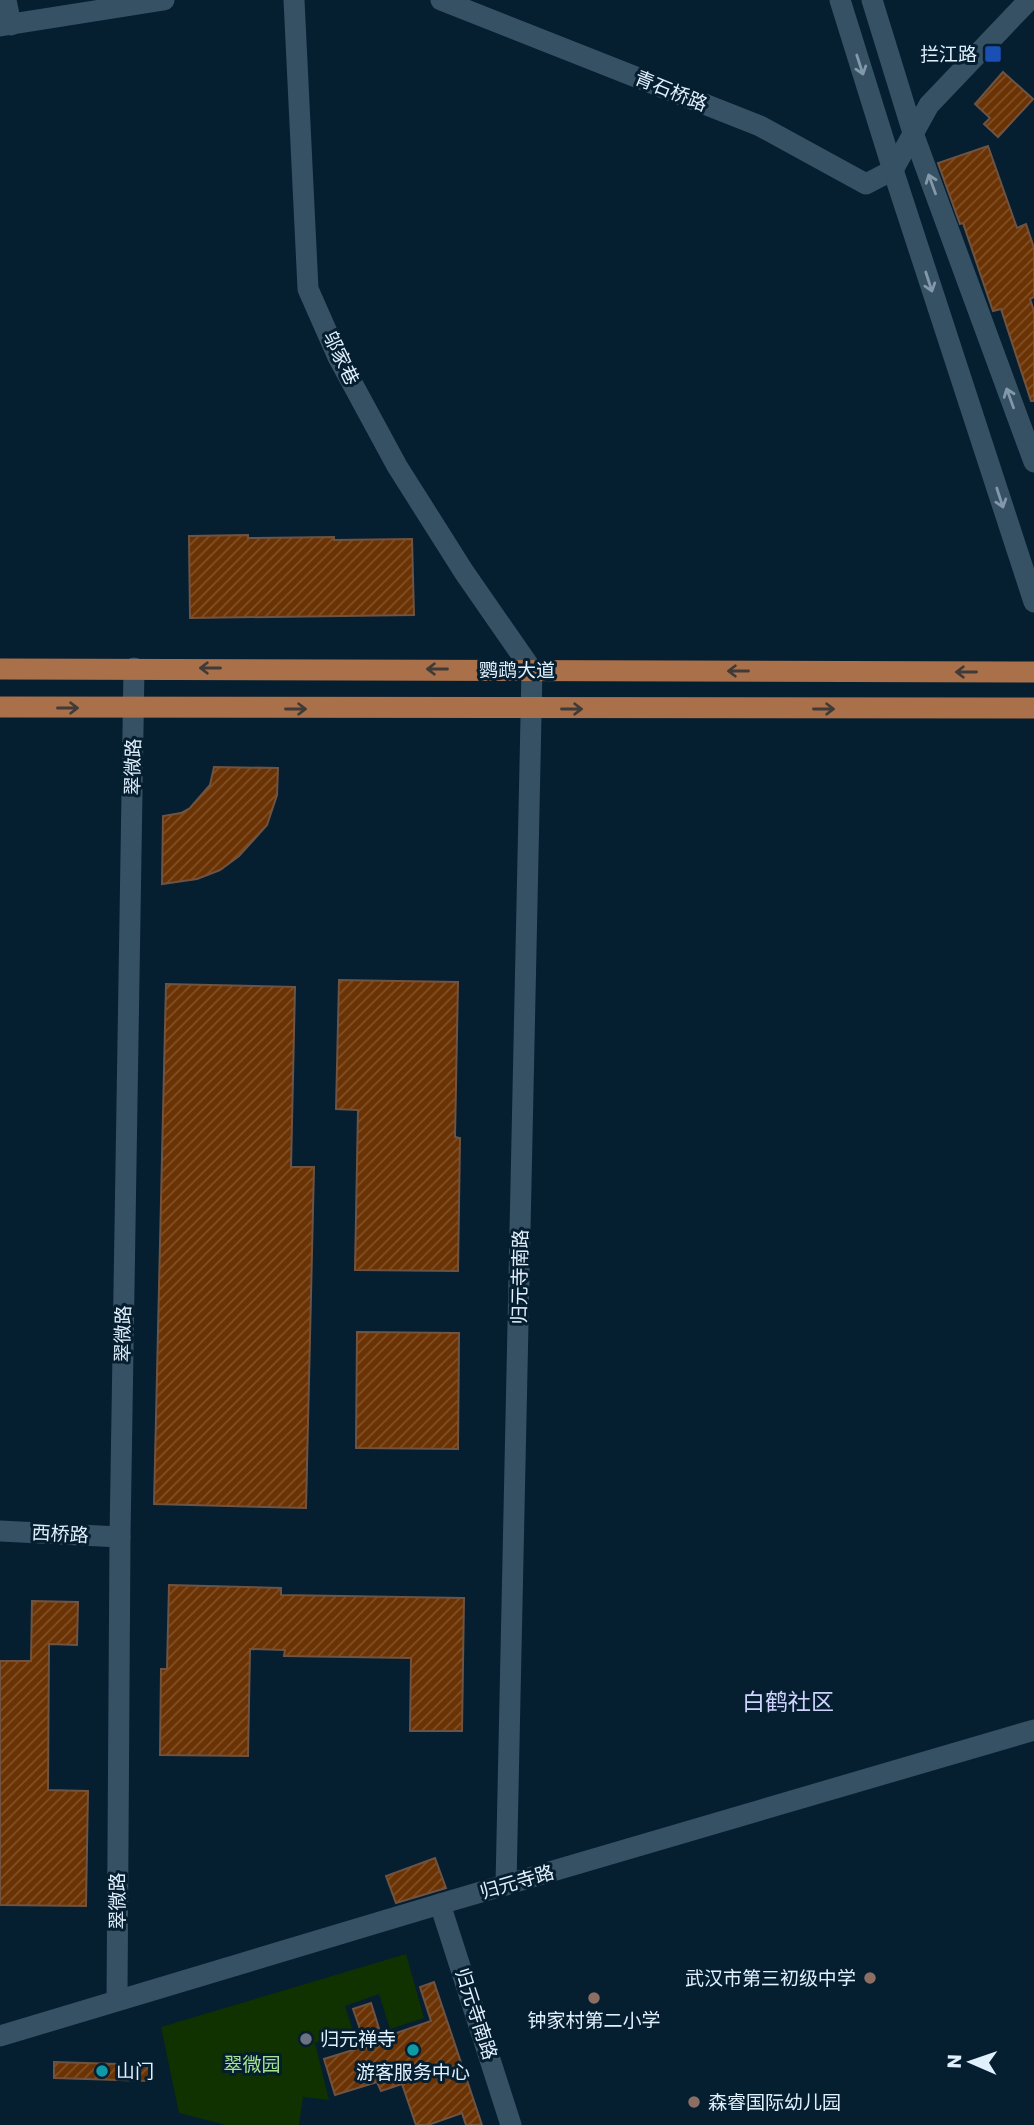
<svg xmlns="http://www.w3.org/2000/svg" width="1034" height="2125" font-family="Poppins,'Noto Sans SC',sans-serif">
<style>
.garden{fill:#103201}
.building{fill:url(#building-hatch);stroke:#6f5342;stroke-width:2}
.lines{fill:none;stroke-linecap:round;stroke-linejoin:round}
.minor{stroke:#365064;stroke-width:21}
.tertiary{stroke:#365064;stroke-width:21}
.secondary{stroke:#365064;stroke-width:21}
.primary{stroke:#a9704a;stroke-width:21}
.oneway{stroke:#8398a9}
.oneway2{stroke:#3e3b39}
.transit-dot{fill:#1a4fb4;stroke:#051e30;stroke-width:2.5}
.education-dot{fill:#8d6e63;stroke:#051e30;stroke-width:2.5}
.worship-dot{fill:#6b7280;stroke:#051e30;stroke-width:2.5}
.culture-dot{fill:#0f9aa8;stroke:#051e30;stroke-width:2.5}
.labels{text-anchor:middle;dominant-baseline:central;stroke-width:6;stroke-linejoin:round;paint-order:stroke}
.poi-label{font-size:19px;fill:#e1f0fd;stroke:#051e30;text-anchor:start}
.street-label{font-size:19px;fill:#e1f0fd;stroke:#051e30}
.park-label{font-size:19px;fill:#a7e492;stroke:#051e30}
.quarter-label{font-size:23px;fill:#cfd3fe;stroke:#051e30}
</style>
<defs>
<pattern id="building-hatch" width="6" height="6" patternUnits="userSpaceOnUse" patternTransform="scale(1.75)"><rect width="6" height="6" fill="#6b3303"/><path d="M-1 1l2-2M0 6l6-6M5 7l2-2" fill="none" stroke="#805129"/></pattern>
</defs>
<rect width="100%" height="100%" fill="#051e30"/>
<!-- garden -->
<path class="garden" d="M406,1954L424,2018L390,2029L379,1994L345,2006L353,2031L315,2043L329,2100L303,2097L299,2125H226L179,2113L161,2027Z"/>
<!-- building -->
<g class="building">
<path d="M1003,72L1033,99L998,137L984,124L990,118L975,104Z"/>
<path d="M988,146L1017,228L1026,224L1034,248V297L1030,299L1034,311V401H1031L1001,309L993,311L963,223L960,224L938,163Z"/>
<path d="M248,535V538L334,537V540L412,539L414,615L190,618L189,536Z"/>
<path d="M214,767L278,768L277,795L267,825L239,856L220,870L197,879L162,884L163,816L181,813L190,808L210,785Z"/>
<path d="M339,980L458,982L455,1137L460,1138L458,1271L355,1270L358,1110L336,1109Z"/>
<path d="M166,984L295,987L291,1167H314L306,1508L154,1504Z"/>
<path d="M357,1332L459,1333L458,1449L356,1448Z"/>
<path d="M169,1585L281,1588V1595L464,1598L462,1731H410L411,1658L284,1656L285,1650L250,1649L248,1756L160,1755L161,1669H167Z"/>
<path d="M32,1601L78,1602L77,1645L49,1644L48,1790L88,1791L86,1906L0,1905V1661H31Z"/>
<path d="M435,1858L446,1888L396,1903L386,1876Z"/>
<path d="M434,1982L482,2125H466L462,2113L428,2125H416L402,2084L381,2091L377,2082L335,2095L324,2059L366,2046L353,2009L371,2003L382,2038L431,2021L420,1987Z"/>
<path d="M54,2062L150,2065V2081L54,2078Z"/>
</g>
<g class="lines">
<!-- minor -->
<g class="minor">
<path d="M6,0L11,25"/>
<path d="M294,0L308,289L338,357L397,466L464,572L532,670L506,1885"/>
<path d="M441,0L760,126L866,184L893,170"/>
<path d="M0,26L164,0"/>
<path d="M0,1531L120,1537"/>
<path d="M440,1904L511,2125"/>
<path d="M117,2000L120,1537L134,668"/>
</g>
<!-- tertiary -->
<path class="tertiary" d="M0,2036L440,1904L1034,1730"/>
<!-- secondary -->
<g class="secondary">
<path d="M840,0L893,170L1034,602"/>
<path d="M872,0L913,133L1034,462"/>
<path d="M893,170L929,105L1029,0"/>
</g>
<!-- primary -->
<g class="primary">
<path d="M0,669L1034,672"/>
<path d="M0,707L1034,708"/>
</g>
</g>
<!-- one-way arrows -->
<defs><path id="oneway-shaft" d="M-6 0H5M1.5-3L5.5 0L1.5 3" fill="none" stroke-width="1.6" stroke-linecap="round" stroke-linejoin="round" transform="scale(1.75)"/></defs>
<g class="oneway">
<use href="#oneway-shaft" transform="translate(860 65) rotate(72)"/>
<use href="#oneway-shaft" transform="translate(932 184) rotate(-110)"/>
<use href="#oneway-shaft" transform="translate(929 282) rotate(72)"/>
<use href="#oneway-shaft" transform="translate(1010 398) rotate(-110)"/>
<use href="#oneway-shaft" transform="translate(1000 498) rotate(72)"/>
</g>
<g class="oneway2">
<use href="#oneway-shaft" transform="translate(210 668) rotate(-180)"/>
<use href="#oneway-shaft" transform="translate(437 669) rotate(-180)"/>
<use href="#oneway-shaft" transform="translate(738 671) rotate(-180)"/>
<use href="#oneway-shaft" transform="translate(966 672) rotate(-180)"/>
<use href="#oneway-shaft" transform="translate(68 708)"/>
<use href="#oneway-shaft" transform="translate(296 709)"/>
<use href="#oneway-shaft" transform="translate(572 709)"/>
<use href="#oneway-shaft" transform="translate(824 709)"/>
</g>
<!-- markers -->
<rect class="transit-dot" x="984" y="45" width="18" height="18" rx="3.5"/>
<g class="education-dot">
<circle cx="870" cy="1978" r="7"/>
<circle cx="594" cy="1998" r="7"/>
<circle cx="694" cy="2102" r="7"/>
</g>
<circle class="worship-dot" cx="306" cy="2039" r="7"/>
<g class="culture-dot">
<circle cx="413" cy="2050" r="7"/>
<circle cx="102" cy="2071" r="7"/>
</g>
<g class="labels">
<!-- poi labels -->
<g class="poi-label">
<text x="977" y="54" text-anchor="end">拦江路</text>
<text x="856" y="1978" text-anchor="end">武汉市第三初级中学</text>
<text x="594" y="2020" text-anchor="middle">钟家村第二小学</text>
<text x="320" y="2039">归元禅寺</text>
<text x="116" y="2071">山门</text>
<text x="413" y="2072" text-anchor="middle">游客服务中心</text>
<text x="708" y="2102">森睿国际幼儿园</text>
</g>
<!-- street labels -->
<g class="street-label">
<text transform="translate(671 91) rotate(22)">青石桥路</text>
<text transform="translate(341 358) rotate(64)">邬家巷</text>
<text x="517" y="670">鹦鹉大道</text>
<text transform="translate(133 767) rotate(-89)">翠微路</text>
<text transform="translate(520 1277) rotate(-89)">归元寺南路</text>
<text transform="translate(123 1334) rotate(-89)">翠微路</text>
<text transform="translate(60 1534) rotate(3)">西桥路</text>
<text transform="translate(517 1882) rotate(-16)">归元寺路</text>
<text transform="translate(117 1901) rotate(-90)">翠微路</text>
<text transform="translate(476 2014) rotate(72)">归元寺南路</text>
</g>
<!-- park labels -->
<g class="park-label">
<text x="252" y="2064">翠微园</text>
</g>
<!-- quarter labels -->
<g class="quarter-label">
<text x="788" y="1702">白鹤社区</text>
</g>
</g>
<!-- north arrow -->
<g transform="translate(971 2062) rotate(272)" stroke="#051e30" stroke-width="5" paint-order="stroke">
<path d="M0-5L12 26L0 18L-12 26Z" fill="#e1f0fd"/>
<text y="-10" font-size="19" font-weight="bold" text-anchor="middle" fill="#e1f0fd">N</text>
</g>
</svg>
